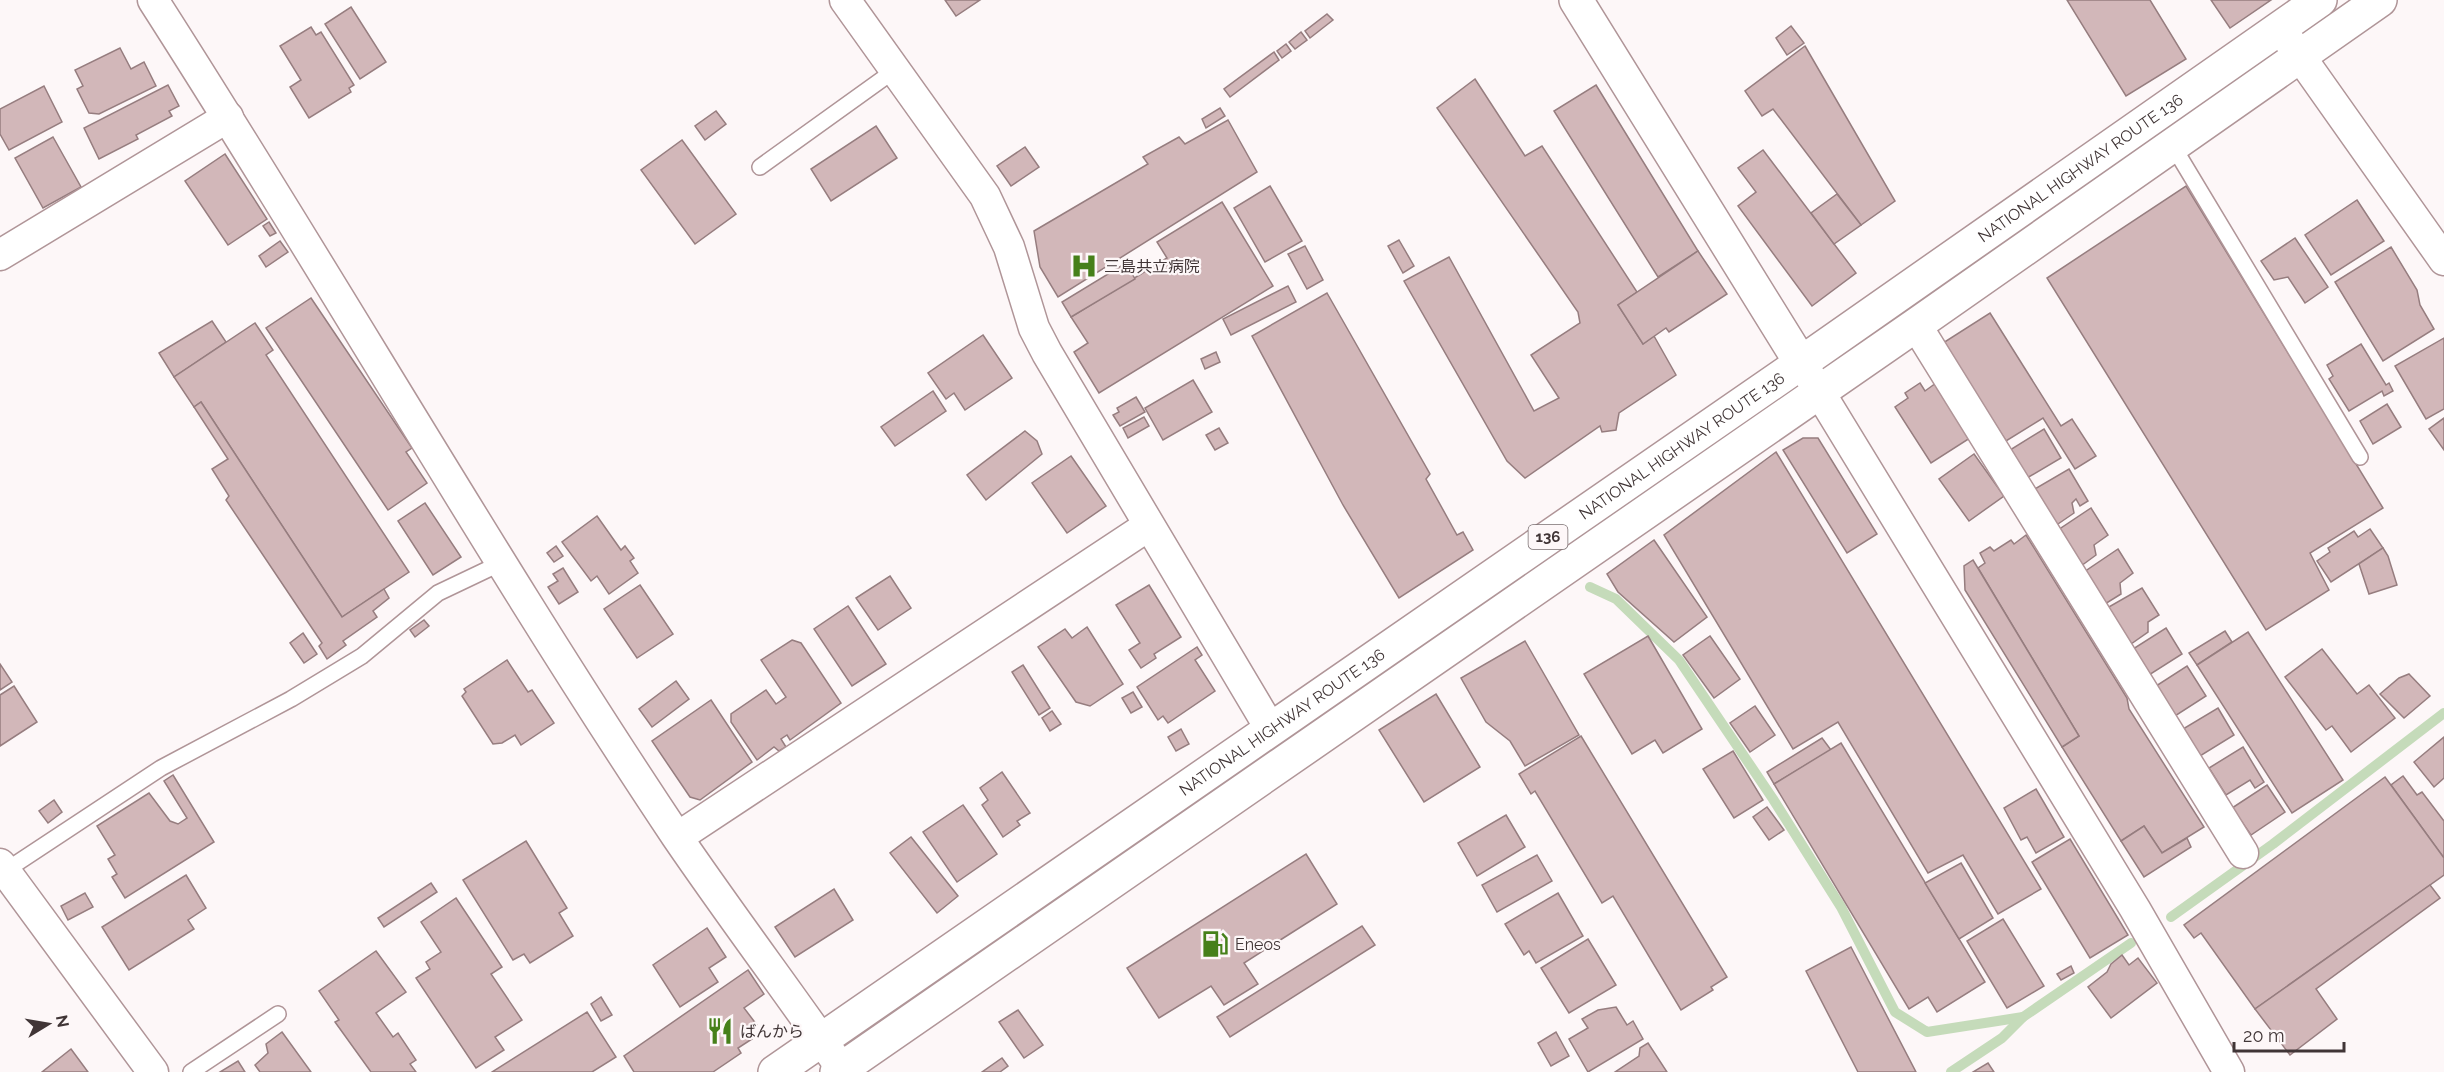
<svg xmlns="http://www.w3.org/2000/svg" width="2444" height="1072" font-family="Raleway,'Noto Sans JP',sans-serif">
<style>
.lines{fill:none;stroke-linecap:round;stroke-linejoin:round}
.stream{stroke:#c5dbba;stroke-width:10}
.building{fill:#d2b7b9;stroke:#967d7f;stroke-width:1.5}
.service-casing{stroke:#b09598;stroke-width:18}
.minor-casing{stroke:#b09598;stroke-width:33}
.tertiary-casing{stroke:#b09598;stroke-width:36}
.trunk-casing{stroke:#b09598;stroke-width:36}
.service{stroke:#fff;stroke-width:15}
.minor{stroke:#fff;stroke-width:30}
.tertiary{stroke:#fff;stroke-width:33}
.trunk{stroke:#fff;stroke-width:33}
.labels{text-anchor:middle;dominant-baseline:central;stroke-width:4.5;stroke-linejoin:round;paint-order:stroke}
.shield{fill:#fdf7f8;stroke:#796f70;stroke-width:1.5}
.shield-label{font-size:15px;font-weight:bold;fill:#403536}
.street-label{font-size:16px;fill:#403536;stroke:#fdf7f8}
.poi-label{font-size:16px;fill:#403536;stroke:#fdf7f8;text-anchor:start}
</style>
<rect width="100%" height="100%" fill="#fdf7f8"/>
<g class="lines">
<!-- stream -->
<g class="stream">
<path d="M1590,587L1616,599L1679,660L1773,799L1841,907L1895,1012L1927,1032L2023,1017"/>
<path d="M2171,917L2273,844L2444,713"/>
<path d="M1951,1072L2002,1038L2023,1017L2131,943"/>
</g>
</g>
<!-- building -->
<g class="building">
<path d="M945,0H980L956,16Z"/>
<path d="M2067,0H2150L2186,59L2126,96Z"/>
<path d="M2211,0H2271L2230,28Z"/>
<path d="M351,7L386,62L360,79L325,24Z"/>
<path d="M1327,14L1333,20L1310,38L1305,31Z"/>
<path d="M1791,26L1804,43L1787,55L1776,38Z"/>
<path d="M311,27L316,35L321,32L354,85L349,88L351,92L309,118L290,87L301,80L280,46Z"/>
<path d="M1301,32L1307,40L1295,49L1289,42Z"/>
<path d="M1286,44L1291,51L1282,58L1277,51Z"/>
<path d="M1805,46L1895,201L1861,225L1773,109L1762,116L1745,91Z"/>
<path d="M120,48L131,69L144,62L156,86L99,114L89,113L77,89L83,86L75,70Z"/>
<path d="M1274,52L1279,60L1230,97L1224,89Z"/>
<path d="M1475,79L1525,156L1542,146L1637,292L1618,305L1643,344L1654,336L1676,375L1619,413L1616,430L1602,432L1600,426L1525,478L1507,461L1404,281L1449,257L1534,411L1559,398L1531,355L1580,323L1578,312L1437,108Z"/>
<path d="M168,85L179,106L169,111L172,116L136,135L138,139L99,159L84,128Z"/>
<path d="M1596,85L1698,251L1658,277L1554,111Z"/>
<path d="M44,86L62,122L9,150L0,134V109Z"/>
<path d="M1220,108L1225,116L1206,128L1202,119Z"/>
<path d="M716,111L726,124L705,140L695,126Z"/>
<path d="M1228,120L1257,172L1058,297L1040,267L1034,231L1148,164L1143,157L1179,137L1185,144Z"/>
<path d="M876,126L897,158L831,201L811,169Z"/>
<path d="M53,137L81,187L43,208L15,158Z"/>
<path d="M682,140L736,214L695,244L641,170Z"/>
<path d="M1025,147L1039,167L1011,186L997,166Z"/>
<path d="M1763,150L1856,273L1812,306L1738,206L1756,192L1738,168Z"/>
<path d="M225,154L267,219L228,245L185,181Z"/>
<path d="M1270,186L1302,241L1265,262L1234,208Z"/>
<path d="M2186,186L2383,508L2310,553L2329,590L2266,630L2047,278Z"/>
<path d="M1837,194L1861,225L1834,244L1811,213Z"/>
<path d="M2357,200L2384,241L2331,275L2305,235Z"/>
<path d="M1222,202L1273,286L1099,393L1074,352L1088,343L1071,317L1167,258L1157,242Z"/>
<path d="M269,222L276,233L270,236L263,226Z"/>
<path d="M2295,238L2328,287L2305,303L2288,277L2274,280L2261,261Z"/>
<path d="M1399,240L1414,266L1403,273L1388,246Z"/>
<path d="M280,241L288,252L266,267L259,256Z"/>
<path d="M1305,246L1323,280L1307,289L1288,254Z"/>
<path d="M2391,247L2417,290L2420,305L2434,329L2383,361L2335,282Z"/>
<path d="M1698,251L1727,294L1669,332L1666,328L1643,344L1618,305Z"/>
<path d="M1126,263L1135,279L1071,317L1062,302Z"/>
<path d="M1288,286L1296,302L1231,335L1223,319Z"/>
<path d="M1327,293L1430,474L1426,479L1457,535L1463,532L1473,550L1399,598L1343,505L1252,336Z"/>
<path d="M311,298L412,448L406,452L427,483L388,510L266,328Z"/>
<path d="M1990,313L2061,426L2072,419L2096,456L2075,469L2043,418L2006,441L1943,343Z"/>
<path d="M212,321L226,342L174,377L159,353Z"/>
<path d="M255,323L273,350L266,355L409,572L342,617L201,402L194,407L174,377Z"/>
<path d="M983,335L1012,378L965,410L954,393L946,399L928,373Z"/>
<path d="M2444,338V409L2426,419L2395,366Z"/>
<path d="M2361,344L2386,385L2389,383L2393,391L2384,396L2382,391L2349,411L2329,379L2333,376L2327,365Z"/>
<path d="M1216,352L1220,362L1205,369L1201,359Z"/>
<path d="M1193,380L1212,412L1163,440L1145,408Z"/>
<path d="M1920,383L1925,391L1936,383L1970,438L1931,463L1895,407L1908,398L1905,393Z"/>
<path d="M933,391L946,411L895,446L881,427Z"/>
<path d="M1136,397L1145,412L1120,426L1113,415L1119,412L1117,408Z"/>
<path d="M201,402L342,617L384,589L389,598L373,611L377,617L343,641L346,645L327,659L319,646L322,643L226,500L229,496L212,469L228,459L194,407Z"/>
<path d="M2387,404L2401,427L2373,444L2360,421Z"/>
<path d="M1144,417L1149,426L1128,438L1123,428Z"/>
<path d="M2444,418V450L2429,429Z"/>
<path d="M1219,428L1228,443L1215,450L1206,435Z"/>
<path d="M2044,429L2061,458L2027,478L2010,450Z"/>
<path d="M1025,431L1037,441L1042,454L986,500L967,475Z"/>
<path d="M1803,438H1818L1877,534L1847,553L1783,450Z"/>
<path d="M1776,452L2041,889L1998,914L1963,855L1928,873L1838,722L1793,749L1664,535Z"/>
<path d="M1974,454L2004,496L1969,521L1939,479Z"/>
<path d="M1071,456L1106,506L1067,533L1032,483Z"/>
<path d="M2069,469L2088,501L2080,506L2076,499L2072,503L2074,513L2055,526L2033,490Z"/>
<path d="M425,503L461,557L433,575L398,521Z"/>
<path d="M2091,508L2108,535L2094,545L2096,555L2081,566L2058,530Z"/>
<path d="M597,516L621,550L625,546L634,558L630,561L638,573L609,594L597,576L591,581L562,542Z"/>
<path d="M2370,529L2383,548L2331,582L2317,561L2330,552L2328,548L2354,531L2358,537Z"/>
<path d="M2026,535L2127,698L2129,709L2204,827L2162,853L2144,826L2121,841L2062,747L2079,736L1978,568L1985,563L1980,553L1990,547L1994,551L2011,540L2014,544Z"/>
<path d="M1654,540L1707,617L1674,642L1618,592L1607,574Z"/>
<path d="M556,546L563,556L554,562L547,553Z"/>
<path d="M2383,548L2388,556L2397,585L2369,594L2359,564Z"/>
<path d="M2118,549L2133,573L2120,583L2121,594L2105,604L2084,572Z"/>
<path d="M1973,560L2079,736L2062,747L1965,590L1964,566Z"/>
<path d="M563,568L578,592L559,604L548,587L558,581L553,574Z"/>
<path d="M890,576L911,608L878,630L856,598Z"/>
<path d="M640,585L673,634L637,658L604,609Z"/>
<path d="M1149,585L1181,637L1154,654L1156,658L1141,668L1129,650L1140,643L1116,605Z"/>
<path d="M2142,588L2159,615L2148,622V632L2131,644L2107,608Z"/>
<path d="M848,606L886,664L852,686L814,629Z"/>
<path d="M424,620L429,626L415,637L410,630Z"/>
<path d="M1087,627L1123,684L1090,706L1076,702L1038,647L1065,629L1072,638Z"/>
<path d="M2166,628L2182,654L2149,675L2133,649Z"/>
<path d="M2225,631L2232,642L2197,665L2189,653Z"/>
<path d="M2248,632L2343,780L2292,813L2197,665Z"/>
<path d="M303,633L317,654L304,663L290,643Z"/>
<path d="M1648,636L1702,729L1663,753L1655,740L1632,754L1584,674Z"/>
<path d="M1710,636L1740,679L1714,698L1683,655Z"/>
<path d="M792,640L801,643L841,703L790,740L787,735L781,739L786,747L779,751L774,747L757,760L731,722V714L766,690L776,704L786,697L761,660Z"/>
<path d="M1525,641L1579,735L1525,766L1510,741L1486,722L1461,678Z"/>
<path d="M1197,647L1202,655L1195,660L1215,691L1168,723L1163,716L1158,720L1137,687Z"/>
<path d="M2322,649L2357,694L2369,685L2395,718L2351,752L2332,726L2326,730L2285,677Z"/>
<path d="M507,660L528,692L532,690L554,723L521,745L515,735L502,743L493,744L462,696L466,692L464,689Z"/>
<path d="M0,664L12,682L0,690Z"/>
<path d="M1023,665L1050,708L1039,715L1012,672Z"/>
<path d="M2187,666L2206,696L2175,716L2156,686Z"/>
<path d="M2409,674L2430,696L2404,718L2380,694L2399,678Z"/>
<path d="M676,681L689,699L652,727L639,709Z"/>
<path d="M14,686L37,722L0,746V695Z"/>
<path d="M1133,692L1142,707L1131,713L1122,698Z"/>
<path d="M1436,694L1480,767L1424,802L1379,730Z"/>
<path d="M711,700L752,762L700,800L690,797L652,741Z"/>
<path d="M1755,706L1775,735L1750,752L1730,723Z"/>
<path d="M2218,708L2234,735L2200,756L2183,729Z"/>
<path d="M1052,711L1061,724L1050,731L1042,718Z"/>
<path d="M1181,729L1189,744L1176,751L1168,737Z"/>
<path d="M1581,736L1727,977L1711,987L1713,990L1681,1010L1613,896L1602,903L1535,791L1531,794L1519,774Z"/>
<path d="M2444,737V778L2434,787L2414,762Z"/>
<path d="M1822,738L1831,750L1774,784L1767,772Z"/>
<path d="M1841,743L1985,982L1937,1012L1928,997L1909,1009L1774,784Z"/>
<path d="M2243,747L2264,782L2255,788L2250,780L2226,795L2209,768Z"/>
<path d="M1733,751L1763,800L1734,818L1703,769Z"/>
<path d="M1002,772L1030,813L1017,821L1020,825L1003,837L982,805L988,800L980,788Z"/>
<path d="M173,775L214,842L125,898L112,877L117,874L108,859L115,855L97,826L149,793L170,821L178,824L187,818L164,781Z"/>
<path d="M2403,776L2417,795L2422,792L2444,821V858L2391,785Z"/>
<path d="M2385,777L2444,858V875L2255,1009L2201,933L2194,938L2184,925Z"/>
<path d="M2267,785L2285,812L2251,835L2232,808Z"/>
<path d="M2036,789L2064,837L2036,853L2027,837L2021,840L2004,808Z"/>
<path d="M54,800L62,812L48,823L39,811Z"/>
<path d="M963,805L997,854L957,882L923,832Z"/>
<path d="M1767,807L1784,830L1769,840L1753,817Z"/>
<path d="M1506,815L1525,847L1477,876L1458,843Z"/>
<path d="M2144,826L2162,853L2187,838L2191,847L2144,877L2121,841Z"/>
<path d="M911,837L958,896L937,913L890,853Z"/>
<path d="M2070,839L2128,935L2090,958L2032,862Z"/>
<path d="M526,841L567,908L559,913L573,936L530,963L524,954L513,960L463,880Z"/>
<path d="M1306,854L1337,904L1244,963L1258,984L1224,1005L1211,986L1159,1018L1127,968Z"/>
<path d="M1537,855L1552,881L1497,912L1482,885Z"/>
<path d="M1961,863L1993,918L1959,939L1925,883Z"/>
<path d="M186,875L206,908L188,920L194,929L129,970L102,927Z"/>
<path d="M431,883L437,892L384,927L378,918Z"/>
<path d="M2430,885L2440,898L2316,989L2337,1019L2290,1055L2255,1009Z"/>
<path d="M834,889L853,920L795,957L775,927Z"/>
<path d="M85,893L93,907L68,920L61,906Z"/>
<path d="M1558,893L1583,936L1536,963L1529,951L1524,955L1505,924Z"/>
<path d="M456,898L502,967L491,974L522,1020L495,1037L504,1050L476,1068L416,978L430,969L426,962L441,952L421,922Z"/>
<path d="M2003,919L2044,986L2007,1008L1967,941Z"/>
<path d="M1362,926L1375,945L1230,1037L1217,1017Z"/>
<path d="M707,928L726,957L709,968L718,982L680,1007L653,965Z"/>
<path d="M1588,939L1616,985L1569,1013L1541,968Z"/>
<path d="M1851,947L1916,1072H1858L1806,971Z"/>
<path d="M376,951L406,992L376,1013L393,1037L398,1033L416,1060L410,1064L416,1072H371L335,1022L339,1020L319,991Z"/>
<path d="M2122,955L2129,965L2138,958L2157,983L2111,1018L2088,987L2107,972L2111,964Z"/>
<path d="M2071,966L2074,973L2061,980L2057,974Z"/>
<path d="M748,970L764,994L744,1008L757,1025L747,1032L752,1039L738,1048L741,1053L713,1072H634L624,1056Z"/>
<path d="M601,997L612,1015L601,1021L591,1004Z"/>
<path d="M1616,1007L1627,1025L1633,1021L1643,1039L1588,1072L1569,1039L1588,1028L1582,1019L1598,1010Z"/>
<path d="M1018,1010L1043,1045L1024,1058L999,1022Z"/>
<path d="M587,1012L616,1057L592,1072H492Z"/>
<path d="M282,1032L311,1072H260L255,1065L268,1053L266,1044Z"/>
<path d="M1556,1032L1569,1056L1551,1066L1538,1043Z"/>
<path d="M1648,1043L1667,1072H1615L1639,1056L1640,1048Z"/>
<path d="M71,1049L88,1072H42Z"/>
<path d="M1002,1058L1008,1066L1000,1072H982Z"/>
<path d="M238,1061L245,1072H220Z"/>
<path d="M1988,1063L1994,1072H1973Z"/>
</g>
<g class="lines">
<defs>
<g id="service">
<path d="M2173,146L2360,457"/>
<path d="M760,167L895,70"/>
<path d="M5,871L161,768L291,699L362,656L438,593L501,563"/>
<path d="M191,1072L278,1014"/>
</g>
<g id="minor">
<path d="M153,0C331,277 494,563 677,837C731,916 789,993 844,1072"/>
<path d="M845,0L985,196L1009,247L1034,328L1047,353L1270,728"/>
<path d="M2280,28L2444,260"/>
<path d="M0,255L228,117"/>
<path d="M1916,325L2243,853"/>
<path d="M1806,370L2135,909L2229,1072"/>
<path d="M678,837L1148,526"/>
<path d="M0,864L153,1072"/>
</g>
<path id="tertiary" d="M1576,0L1801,363"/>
<g id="trunk">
<path id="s1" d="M775,1072L1801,363L2320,0"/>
<path d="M837,1072L1916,325L2380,0"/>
</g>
</defs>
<!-- service casing -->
<use href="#service" class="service-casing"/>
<!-- minor casing -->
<use href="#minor" class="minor-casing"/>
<!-- tertiary casing -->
<use href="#tertiary" class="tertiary-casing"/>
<!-- trunk casing -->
<use href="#trunk" class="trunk-casing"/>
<!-- service -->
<use href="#service" class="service"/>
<!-- minor -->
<use href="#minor" class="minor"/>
<!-- tertiary -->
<use href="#tertiary" class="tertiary"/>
<!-- trunk -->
<use href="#trunk" class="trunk"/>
</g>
<!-- icons -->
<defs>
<symbol id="hospital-bare" viewBox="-9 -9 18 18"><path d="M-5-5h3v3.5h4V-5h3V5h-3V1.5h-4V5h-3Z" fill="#46801a" stroke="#fdf7f8" stroke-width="2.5" paint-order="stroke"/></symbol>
<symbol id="fuel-bare" viewBox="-9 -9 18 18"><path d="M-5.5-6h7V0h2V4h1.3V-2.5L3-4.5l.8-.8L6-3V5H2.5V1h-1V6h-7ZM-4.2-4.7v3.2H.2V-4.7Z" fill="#46801a" stroke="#fdf7f8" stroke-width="2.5" paint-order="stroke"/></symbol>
<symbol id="restaurant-bare" viewBox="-9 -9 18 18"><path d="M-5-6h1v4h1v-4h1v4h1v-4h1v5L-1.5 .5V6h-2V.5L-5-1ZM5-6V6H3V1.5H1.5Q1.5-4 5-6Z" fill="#46801a" stroke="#fdf7f8" stroke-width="2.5" paint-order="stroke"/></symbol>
</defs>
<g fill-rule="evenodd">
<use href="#hospital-bare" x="1065" y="247" width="38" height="38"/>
<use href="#fuel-bare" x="1196" y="925" width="38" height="38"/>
<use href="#restaurant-bare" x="701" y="1012" width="38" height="38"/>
</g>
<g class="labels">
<!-- shield labels -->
<rect class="shield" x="1528.5" y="525" width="39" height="24" rx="4.5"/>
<g class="shield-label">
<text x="1548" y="537">136</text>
</g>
<!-- street labels -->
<g class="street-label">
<text stroke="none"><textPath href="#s1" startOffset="1588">NATIONAL HIGHWAY ROUTE 136</textPath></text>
<text stroke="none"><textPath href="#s1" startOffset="1102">NATIONAL HIGHWAY ROUTE 136</textPath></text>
<text stroke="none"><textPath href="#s1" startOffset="616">NATIONAL HIGHWAY ROUTE 136</textPath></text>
</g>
<!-- poi labels -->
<g class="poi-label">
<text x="1104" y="266">三島共立病院</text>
<text x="1235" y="944">Eneos</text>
<text x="740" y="1031">ばんから</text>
</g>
</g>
<!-- north arrow -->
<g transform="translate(48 1024) rotate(79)" stroke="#fdf7f8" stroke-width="4.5" paint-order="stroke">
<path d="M0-4.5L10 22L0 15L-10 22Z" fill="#403536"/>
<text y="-9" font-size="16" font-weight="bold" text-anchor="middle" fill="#403536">N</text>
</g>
<!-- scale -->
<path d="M2234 1042v9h110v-9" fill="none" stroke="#403536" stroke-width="3"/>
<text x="2243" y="1042" font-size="18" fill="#403536" stroke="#fdf7f8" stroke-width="4.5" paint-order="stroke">20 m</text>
</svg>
